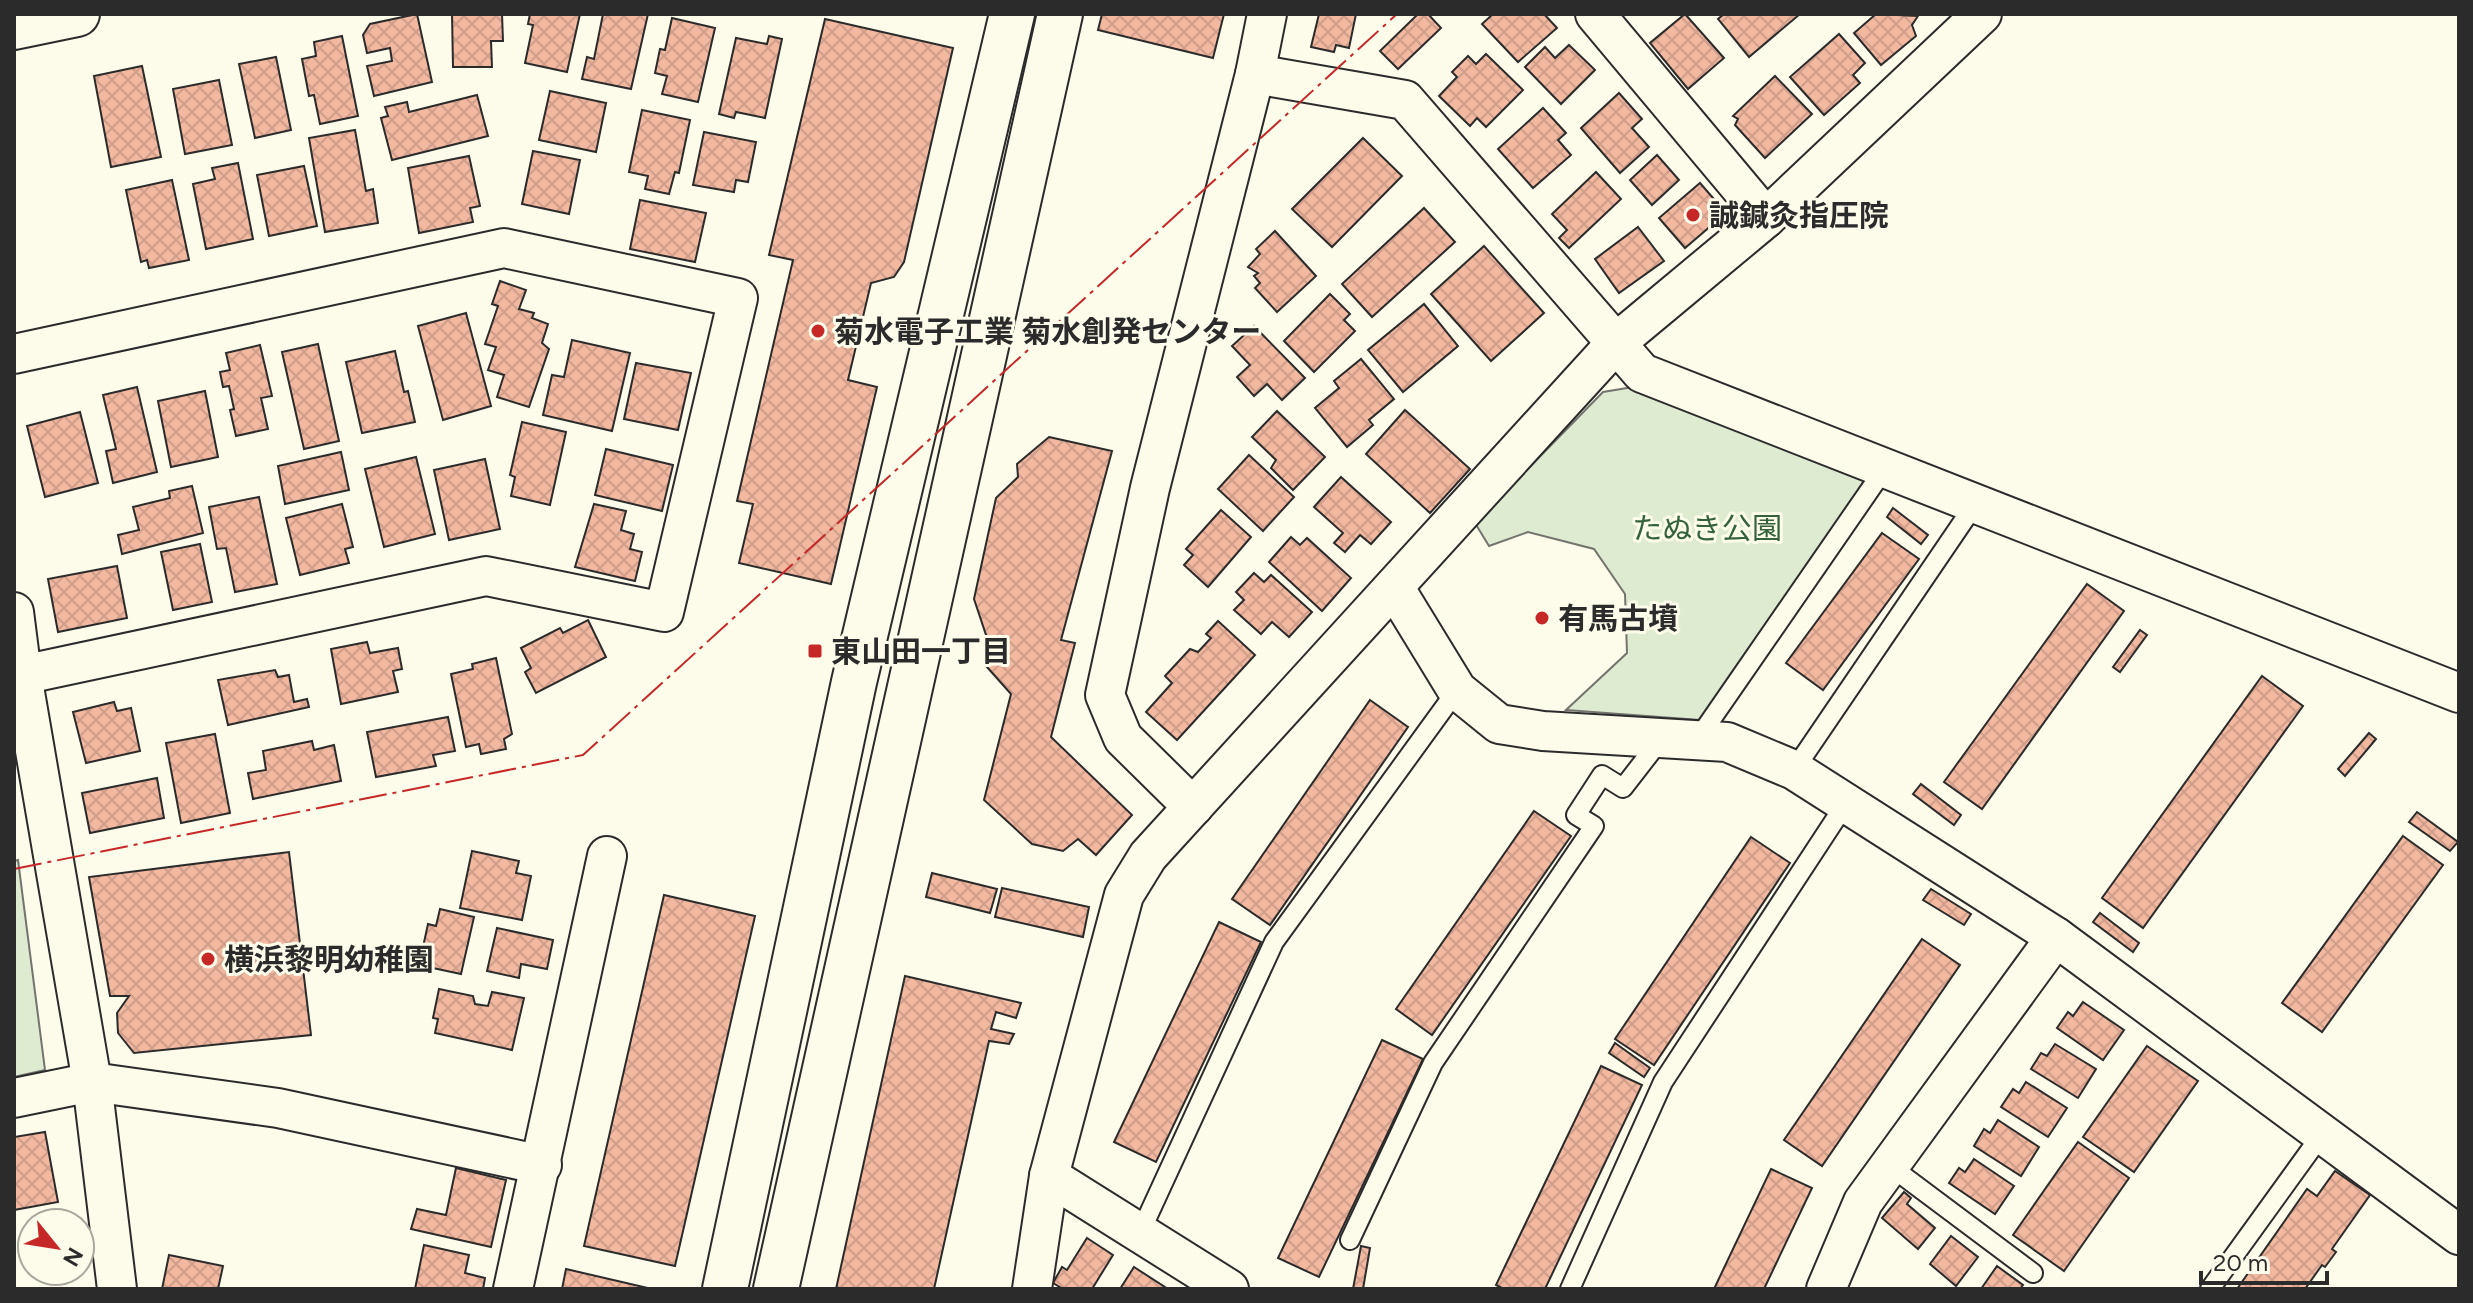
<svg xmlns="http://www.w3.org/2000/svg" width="2473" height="1303" font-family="Figtree,'Noto Sans JP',sans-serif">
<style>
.green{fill:#deebd1;stroke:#74746e;stroke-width:2}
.building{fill:url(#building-cross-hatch);stroke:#2b2b2b;stroke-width:2}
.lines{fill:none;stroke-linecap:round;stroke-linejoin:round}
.lane-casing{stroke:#2b2b2b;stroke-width:22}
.street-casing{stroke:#2b2b2b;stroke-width:42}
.secondary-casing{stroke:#2b2b2b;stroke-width:48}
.lane{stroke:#fdfbea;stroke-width:18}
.street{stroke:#fdfbea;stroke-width:38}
.secondary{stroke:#fdfbea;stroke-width:44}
.power{stroke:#c62828;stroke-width:2;stroke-dasharray:28 6 4 6;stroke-linecap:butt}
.poi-dot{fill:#c62828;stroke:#fdfbea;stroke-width:3}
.labels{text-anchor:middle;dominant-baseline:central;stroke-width:6;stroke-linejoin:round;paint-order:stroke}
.poi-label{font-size:30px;font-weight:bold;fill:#2b2b2b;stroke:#fdfbea;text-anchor:start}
.park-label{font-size:30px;fill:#34623c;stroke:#fdfbea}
</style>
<defs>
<pattern id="building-cross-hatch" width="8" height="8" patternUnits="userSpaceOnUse" patternTransform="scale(2)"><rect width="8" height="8" fill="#f2b8a0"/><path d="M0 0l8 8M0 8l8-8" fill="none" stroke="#d09e8a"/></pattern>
</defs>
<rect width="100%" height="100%" fill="#fdfbea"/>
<!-- green -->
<g class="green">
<path d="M1633,387L1869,478L1700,720L1566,710L1627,653L1625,594L1594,549L1528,532L1489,546L1475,523L1603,392Z"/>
<path d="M18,860L45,1070L14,1077V861Z"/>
</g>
<!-- building -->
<g class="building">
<path d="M417,14L432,82L374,96L367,66L392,61L390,48L367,53L363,35L370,24Z"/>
<path d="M452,14H502L503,41H491L492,67H453Z"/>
<path d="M530,14H580L567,72L525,63L533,25L528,24Z"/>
<path d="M603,14H648L631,89L582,79L587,57L594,59Z"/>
<path d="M1102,14H1224L1213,58L1098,30Z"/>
<path d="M1319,14H1356L1349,48L1336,45L1334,52L1311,47Z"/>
<path d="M1418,14H1428L1441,28L1398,69L1380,51Z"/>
<path d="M1493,14H1544L1557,28L1518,62L1482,24Z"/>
<path d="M1685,14L1724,58L1688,89L1650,43Z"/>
<path d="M1724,14H1800L1749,57L1718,19Z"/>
<path d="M1876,14L1918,16L1912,25L1916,36L1881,65L1854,33Z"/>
<path d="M672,18L715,28L698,102L662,94L667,76L655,73L660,49L665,50Z"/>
<path d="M825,19L953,48L904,262L894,277L871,283L848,380L877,387L831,584L739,563L753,504L737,501L793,260L769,255Z"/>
<path d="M1839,34L1865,63L1853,75L1860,83L1824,115L1790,77Z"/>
<path d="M342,36L358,116L320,124L314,95L309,96L302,59L316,56L314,42Z"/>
<path d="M769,36L782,39L765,118L736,112L734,118L719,114L736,38L767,44Z"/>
<path d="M1569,45L1595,70L1561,104L1525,67L1545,47L1555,58Z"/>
<path d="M1486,54L1523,90L1486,127L1477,118L1470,126L1439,96L1457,77L1452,72L1468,56L1476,64Z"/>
<path d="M276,57L291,130L255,138L239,64Z"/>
<path d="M142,66L161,157L111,167L94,76Z"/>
<path d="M1775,76L1812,114L1765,158L1735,125L1738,119L1733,116Z"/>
<path d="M219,80L232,145L185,154L173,89Z"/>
<path d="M550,91L606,103L596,152L539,140Z"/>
<path d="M1619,93L1642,119L1632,128L1649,147L1620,173L1581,128Z"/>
<path d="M477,95L488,136L392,160L381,118L388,116L385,107L407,102L409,112Z"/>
<path d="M1543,108L1566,133L1558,140L1571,155L1533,188L1498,149Z"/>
<path d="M642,110L690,120L679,173L675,172L669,194L645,189L648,176L629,172Z"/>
<path d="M355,130L366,191L373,189L378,223L325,232L309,138Z"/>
<path d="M704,132L756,142L748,182L736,180L734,192L693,185Z"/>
<path d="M1363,138L1402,176L1332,247L1292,209Z"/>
<path d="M533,151L580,160L569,214L522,204Z"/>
<path d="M1657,155L1679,180L1652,205L1630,180Z"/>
<path d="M469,156L480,206L470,208L473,222L419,233L408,168Z"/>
<path d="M238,163L253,239L206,249L193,184L215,179L212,168Z"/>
<path d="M304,166L317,226L269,236L257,175Z"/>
<path d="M1596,172L1621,199L1569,248L1559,238L1567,230L1552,214Z"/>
<path d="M172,180L189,260L149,268L147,260L141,262L126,190Z"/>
<path d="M1700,183L1726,213L1685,248L1659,218Z"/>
<path d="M640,200L706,213L695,262L630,249Z"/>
<path d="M1424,208L1455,242L1372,317L1342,284Z"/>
<path d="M1638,227L1664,261L1619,293L1595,259Z"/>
<path d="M1275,231L1316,276L1277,312L1255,288L1260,283L1254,276L1258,273L1248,267L1260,254L1256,249Z"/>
<path d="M1484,246L1544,313L1491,361L1431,294Z"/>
<path d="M500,281L526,290L519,309L534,313L532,318L548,324L542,343L549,349L529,407L497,397L504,375L488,370L496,347L485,344L498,306L492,304Z"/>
<path d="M1330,294L1350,314L1344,320L1355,331L1314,372L1284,341Z"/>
<path d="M1424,304L1458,346L1403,392L1368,350Z"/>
<path d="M466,313L491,406L443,420L418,326Z"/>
<path d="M1254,326L1305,378L1282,400L1267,384L1254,396L1237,377L1250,365L1232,346Z"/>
<path d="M572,340L630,353L612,431L543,415L552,375L564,377Z"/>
<path d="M318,344L339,441L304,449L282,352Z"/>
<path d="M260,345L272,396L261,398L268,429L236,436L230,410L234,409L229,386L223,387L220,372L230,370L226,353Z"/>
<path d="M395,351L404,392L408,391L415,422L362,433L346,362Z"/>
<path d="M1361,359L1394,399L1369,420L1373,425L1347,447L1315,408L1339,388L1334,381Z"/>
<path d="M636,363L691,373L678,430L624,419Z"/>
<path d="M137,387L157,472L113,483L106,451L116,449L103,395Z"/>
<path d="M205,391L218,457L171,467L158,401Z"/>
<path d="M1405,410L1470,469L1430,513L1366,454Z"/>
<path d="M1277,411L1325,457L1293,490L1271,468L1276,460L1252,437Z"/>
<path d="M80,412L98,483L45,497L27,426Z"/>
<path d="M522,422L566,432L550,505L511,496L515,477L510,475Z"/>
<path d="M1049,437L1112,451L1061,640L1075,643L1051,737L1132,815L1096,855L1078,839L1063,851L1032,844L984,800L1011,694L987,667V638L974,599L996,498L1018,477L1017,464Z"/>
<path d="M606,449L673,465L662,511L595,495Z"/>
<path d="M341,452L349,490L285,504L278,466Z"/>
<path d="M1249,455L1294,497L1263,531L1218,489Z"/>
<path d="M416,457L435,534L384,547L365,469Z"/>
<path d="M485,459L500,529L449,540L434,470Z"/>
<path d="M1341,477L1391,522L1371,544L1360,535L1345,552L1334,543L1343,533L1314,507Z"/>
<path d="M192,486L203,533L122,554L118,535L139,530L133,507L170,498L169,491Z"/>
<path d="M259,497L277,584L235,592L226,548L217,549L209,507Z"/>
<path d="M342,504L353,547L345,549L349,563L300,575L286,518Z"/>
<path d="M594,504L626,511L621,530L634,534L630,549L642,552L635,581L575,567Z"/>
<path d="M1893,508L1928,535L1921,544L1887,517Z"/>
<path d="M1221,510L1251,537L1208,587L1184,565L1193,555L1186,549Z"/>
<path d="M1882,533L1919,559L1823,690L1786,663Z"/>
<path d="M1291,537L1300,545L1307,538L1351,578L1322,611L1269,562Z"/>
<path d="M200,544L212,602L173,610L161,552Z"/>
<path d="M117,566L127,618L58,632L48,579Z"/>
<path d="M1254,573L1264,582L1271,575L1312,612L1289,637L1272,622L1261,634L1234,610L1244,600L1236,592Z"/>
<path d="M2087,584L2124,611L1982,809L1944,782Z"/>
<path d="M588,620L606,657L536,693L525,672L531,668L521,648L560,628L563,633Z"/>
<path d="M1218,621L1255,655L1177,740L1146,712L1172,683L1165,676L1190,649L1198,652L1211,638L1206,634Z"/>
<path d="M2140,630L2147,635L2120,672L2113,667Z"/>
<path d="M367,642L370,653L398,648L402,669L393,671L398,692L341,704L331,649Z"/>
<path d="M496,658L512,734L504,739L506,749L481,754L479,744L466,747L451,674L473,669L472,664Z"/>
<path d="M275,670L278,677L289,675L294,702L307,699L309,707L228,725L218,680Z"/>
<path d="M2262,676L2303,706L2143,928L2102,898Z"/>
<path d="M1370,700L1408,727L1270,925L1232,899Z"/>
<path d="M114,702L117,711L131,708L140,751L86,763L73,712Z"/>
<path d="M448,717L455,751L433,755L436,766L376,777L367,732Z"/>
<path d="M2369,733L2376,739L2345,776L2338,769Z"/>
<path d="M215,734L230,813L181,823L166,743Z"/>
<path d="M312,741L314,750L334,745L341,781L253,799L248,773L266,770L263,751Z"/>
<path d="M157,778L164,818L90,833L82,793Z"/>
<path d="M1921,784L1961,815L1954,825L1913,794Z"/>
<path d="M1534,811L1571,836L1432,1035L1396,1009Z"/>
<path d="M2417,812L2458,842L2450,851L2409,822Z"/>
<path d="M2403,836L2443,865L2322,1032L2282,1003Z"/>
<path d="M1751,837L1790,863L1654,1065L1615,1039Z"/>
<path d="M472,851L519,861L516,873L531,876L522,920L460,908Z"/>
<path d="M289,852L311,1035L134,1053L118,1033L117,1013L129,996H110L89,877Z"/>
<path d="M932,873L997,889L990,913L926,897Z"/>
<path d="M1002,888L1089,907L1083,937L995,917Z"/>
<path d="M1931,889L1971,914L1964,925L1923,900Z"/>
<path d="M664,895L755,916L675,1266L584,1246Z"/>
<path d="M440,909L474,917L461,974L428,967L433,949L423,947L428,924L436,926Z"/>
<path d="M2100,913L2139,943L2133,952L2093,922Z"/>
<path d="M1219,922L1261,942L1156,1162L1114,1142Z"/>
<path d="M497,928L553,940L547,969L521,964L519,978L487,971Z"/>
<path d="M1922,939L1960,965L1822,1166L1784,1140Z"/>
<path d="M905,976L1021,1003L1016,1018L996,1012L991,1029L1014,1034L1009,1044L989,1041L934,1289H836Z"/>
<path d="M439,989L473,996L475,1004L488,1006L492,992L524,998L512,1050L435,1033L438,1019L433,1018Z"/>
<path d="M2083,1002L2124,1030L2103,1060L2057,1028L2068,1012L2073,1016Z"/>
<path d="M1382,1040L1423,1059L1319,1277L1278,1258Z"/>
<path d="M1615,1043L1650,1068L1644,1077L1609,1053Z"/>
<path d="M2055,1044L2096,1069L2078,1098L2031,1069L2041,1053L2047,1056Z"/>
<path d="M2147,1046L2198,1081L2134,1172L2083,1137Z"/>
<path d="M1601,1066L1642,1085L1545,1289H1504L1496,1285Z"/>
<path d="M2026,1082L2067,1108L2048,1137L2001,1107L2013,1089L2019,1093Z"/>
<path d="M1998,1120L2039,1147L2021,1176L1974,1146L1984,1129L1990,1133Z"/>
<path d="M45,1132L58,1202L14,1210V1137Z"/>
<path d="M2078,1142L2129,1178L2064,1271L2013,1235Z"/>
<path d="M1974,1159L2014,1186L1995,1214L1949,1183L1959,1168L1965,1172Z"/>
<path d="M456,1168L506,1180L491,1247L411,1229L417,1209L446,1215Z"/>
<path d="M1771,1169L1812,1188L1764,1289H1714Z"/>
<path d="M2335,1171L2370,1195L2332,1249L2336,1252L2325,1267L2322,1265L2305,1289H2237L2307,1189L2317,1196Z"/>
<path d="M1904,1192L1911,1198L1907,1204L1935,1228L1918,1249L1882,1218Z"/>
<path d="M1951,1236L1978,1257L1956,1286L1930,1264Z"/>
<path d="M1087,1238L1113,1255L1092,1289H1063L1053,1283L1062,1267L1067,1270Z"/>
<path d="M424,1245L469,1255L465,1273L485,1278L483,1289H415Z"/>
<path d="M1361,1246L1370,1248L1363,1289H1353Z"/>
<path d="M169,1255L223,1266L218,1289H162Z"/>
<path d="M1997,1266L2023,1285L2020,1289H1981Z"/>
<path d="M1134,1267L1168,1289H1120Z"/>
<path d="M566,1269L652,1289H562Z"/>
</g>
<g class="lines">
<defs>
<g id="lane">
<path d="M1697,740L1885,468"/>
<path d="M1794,770L1975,504"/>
<path d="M1890,1166L2033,1273"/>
<path d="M1140,1233L1274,942L1457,690"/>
<path d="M1350,1240L1433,1063L1594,826L1576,815L1602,775L1623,788L1661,739"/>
<path d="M1570,1289L1663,1082L1846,803"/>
<path d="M2210,1289L2322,1134"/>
</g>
<g id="street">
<path d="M1595,14L1766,218"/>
<path d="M1255,74L1405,100L1642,373L2459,693"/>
<path d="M14,354L504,248L738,298L664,612L486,576L22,675"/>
<path d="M1394,587L1457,690L1499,724L1543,731L1727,742L1794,770L2056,937L2459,1235"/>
<path d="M14,612L22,675L92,1082L117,1289"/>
<path d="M1193,807L1123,738L1105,695L1150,488L1255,74L1267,14"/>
<path d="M14,1098L92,1082L278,1108L542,1165"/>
<path d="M1049,1176L1229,1289"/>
<path d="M513,1289L607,856"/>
<path d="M1032,1289L1049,1176L1124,895L1148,856L1617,342L1766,218L1982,14"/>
<path d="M1826,1289L1863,1202L2056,937"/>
</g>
<g id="secondary">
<path d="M14,27L77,14"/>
<path d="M725,1289L854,682L1012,14"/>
<path d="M776,1289L1060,14"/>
</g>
</defs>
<!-- lane casing -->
<use href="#lane" class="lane-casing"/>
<!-- street casing -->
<use href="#street" class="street-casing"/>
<!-- secondary casing -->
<use href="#secondary" class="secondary-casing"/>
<!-- lane -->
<use href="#lane" class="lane"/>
<!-- street -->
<use href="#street" class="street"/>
<!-- secondary -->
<use href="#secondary" class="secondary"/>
<!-- power -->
<path class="power" d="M14,869L583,755L1397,14"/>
</g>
<!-- markers -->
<g class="poi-dot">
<circle cx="1693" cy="215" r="8"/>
<circle cx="818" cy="331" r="8"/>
<circle cx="1542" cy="618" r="8"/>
<rect x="807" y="643" width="16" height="16" rx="4"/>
<circle cx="208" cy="959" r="8"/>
</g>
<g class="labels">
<!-- poi labels -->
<g class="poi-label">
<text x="1709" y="215">誠鍼灸指圧院</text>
<text x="834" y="331">菊水電子工業 菊水創発センター</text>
<text x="1558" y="618">有馬古墳</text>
<text x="831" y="651">東山田一丁目</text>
<text x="224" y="959">横浜黎明幼稚園</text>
</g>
<!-- park labels -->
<g class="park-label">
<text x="1707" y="528">たぬき公園</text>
</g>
</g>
<!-- border -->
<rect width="2473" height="1303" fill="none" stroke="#2b2b2b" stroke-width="32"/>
<!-- north arrow -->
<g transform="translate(56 1247) rotate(120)"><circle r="38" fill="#fdfbea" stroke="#a9a89e" stroke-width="2"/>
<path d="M0-6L14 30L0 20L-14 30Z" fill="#c62828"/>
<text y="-12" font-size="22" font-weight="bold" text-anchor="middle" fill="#2b2b2b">N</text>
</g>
<!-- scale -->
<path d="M2201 1271v12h126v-12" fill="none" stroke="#2b2b2b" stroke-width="4"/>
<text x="2213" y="1271" font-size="24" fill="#2b2b2b" stroke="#fdfbea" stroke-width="6" paint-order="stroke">20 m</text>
</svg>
